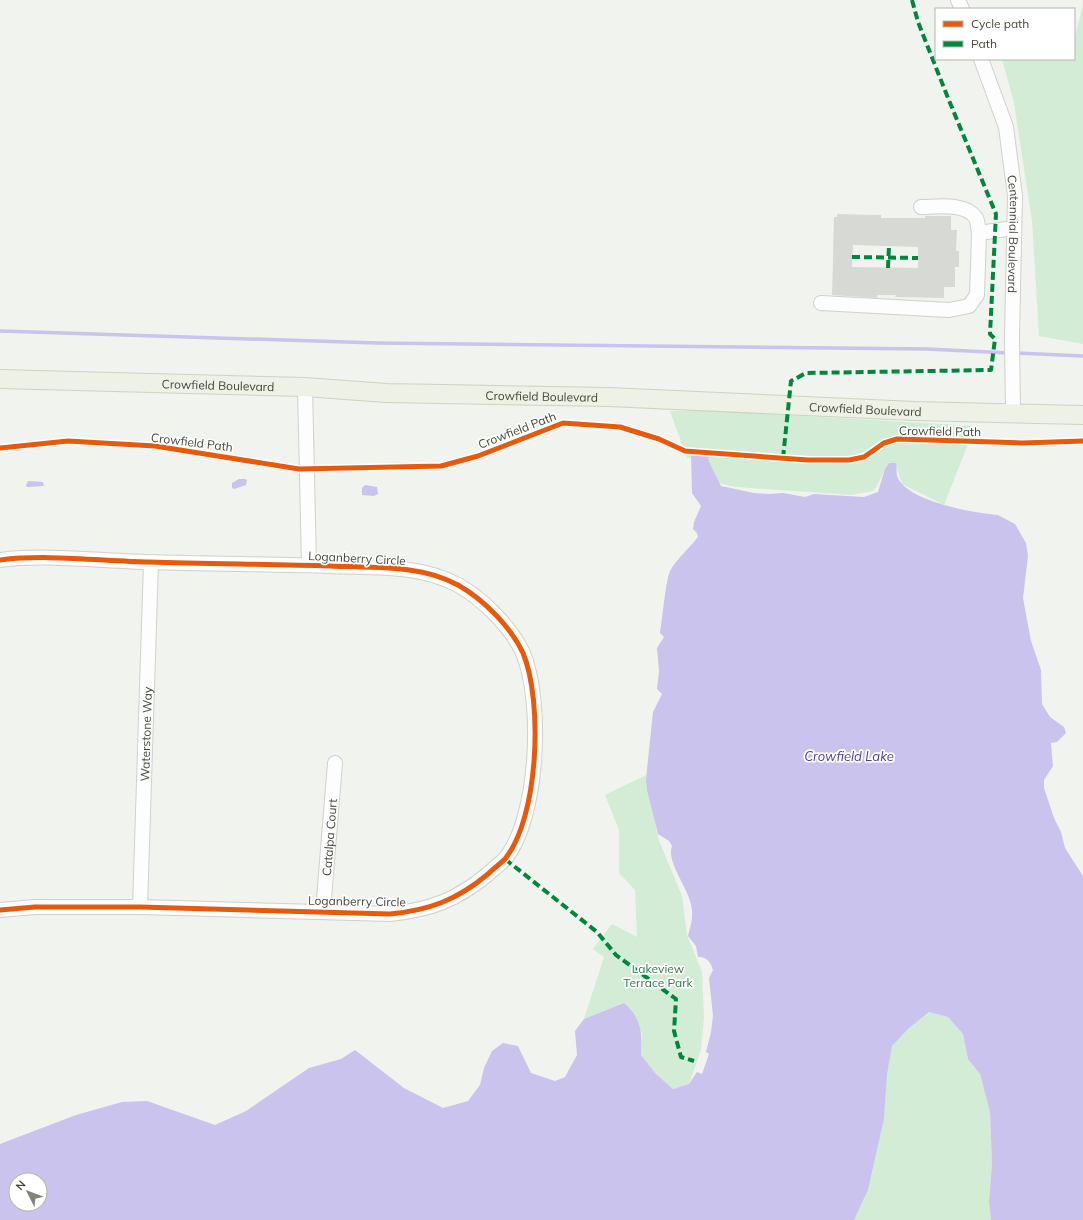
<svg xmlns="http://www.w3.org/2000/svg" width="1083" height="1220" font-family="Mulish,sans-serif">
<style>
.green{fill:#d2ecd6}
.water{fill:#c9c3ee;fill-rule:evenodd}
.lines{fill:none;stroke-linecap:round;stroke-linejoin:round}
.stream{stroke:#c9c3ee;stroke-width:3.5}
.building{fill:#d7dad4;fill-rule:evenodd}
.minor-casing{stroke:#cfd1cc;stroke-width:16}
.major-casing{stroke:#cad4be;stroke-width:20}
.minor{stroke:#fdfdfd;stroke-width:14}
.major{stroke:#edf1e6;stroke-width:18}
.quiet{stroke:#00873e;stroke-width:4;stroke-dasharray:8 4;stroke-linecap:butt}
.cycleway-casing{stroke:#fff;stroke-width:8}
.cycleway{stroke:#e8590c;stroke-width:5}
.labels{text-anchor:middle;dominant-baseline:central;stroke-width:3.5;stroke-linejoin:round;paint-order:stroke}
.street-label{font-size:12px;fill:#444a3a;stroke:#fff}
.park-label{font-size:12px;fill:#30794b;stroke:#fff}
.water-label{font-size:13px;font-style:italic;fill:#4d39b0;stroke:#fff}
</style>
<rect width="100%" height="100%" fill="#f1f3ef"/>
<!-- green -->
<g class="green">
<path d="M1083,4V344L1039,336L1032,221L1014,103L1002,59H1074V40Z"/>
<path d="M670,411H718L975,426L944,505L902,484L895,463H889C882,472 881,482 873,491L851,495L737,487C711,483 713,479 707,455L687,458Z"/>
<path d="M646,775L658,838L682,896L687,935L702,972L704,1017L701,1050L689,1084L673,1089L656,1074L641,1055L642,1034L624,1003L584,1019L604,957L593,949L612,924L637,937L635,890L619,873V830L605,795Z"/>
<path d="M929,1012L948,1017L963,1034L968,1059L980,1074L990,1112L992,1163L989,1202L991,1220H854L868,1190L884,1119L887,1075L892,1046L908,1029Z"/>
</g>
<!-- water -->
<g class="water">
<path d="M691,455H708L709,462L721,486L754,493L770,494L783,493L805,497L814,494L864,497L878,492L885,469L889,463H896C897,468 896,474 898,478C909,502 975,513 998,515L1015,524L1026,543L1028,556L1023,598L1031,641L1041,670L1042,704L1050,717L1064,727L1066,733L1057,742L1051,743L1053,766L1044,780V788L1054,818L1061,832L1065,848L1083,876V1220H991L989,1202L992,1163L990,1112L980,1074L968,1059L963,1034L948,1017L929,1012L908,1029L892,1046L887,1075L884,1119L868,1190L854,1220H0V1144L76,1115L122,1102L147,1101L215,1125L246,1111L309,1068L341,1059L355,1050L404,1088L443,1108L468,1101L480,1085L484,1068L492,1051L503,1043L518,1046L531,1073L555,1081L565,1077L577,1055L575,1031L584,1019L624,1003C642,1019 642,1033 641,1055L656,1074L673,1089L689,1084L697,1072L702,1074L709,1054L706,1052L711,1032L713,1016L709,978L713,970C711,962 706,956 698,957L696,946L688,936C690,928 693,919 692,911C692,892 665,862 672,846L669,841L658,834L647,790L646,779L653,712L662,694L657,689L659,671L657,648L664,637L660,633C662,621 666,579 670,571C677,558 689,549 698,537L697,533L693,529L694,522L701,506L692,493ZM16,1180H40V1204H16Z"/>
<path d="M239,479H245L247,480L246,485L234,489L232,488V483Z"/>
<path d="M28,481L43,482L44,486L27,487L26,485Z"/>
<path d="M365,485L377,487L378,494L374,496L362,495V488Z"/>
</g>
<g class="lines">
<!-- stream -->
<g class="stream">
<path d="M0,331L377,343L927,349L1009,353"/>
<path d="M1015,353L1083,356"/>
</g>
</g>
<!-- building -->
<path class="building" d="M837,214L881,215V218H925V216H951V230H957L956,251H959V267H955V287H944V298L895,297L896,295H878L877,298L832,295L834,217H837ZM853,245L918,247V268L852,267Z"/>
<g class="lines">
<defs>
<g id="minor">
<path d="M958,0L962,9"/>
<path id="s1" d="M981,59L1006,127L1015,196L1012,336L1013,414"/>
<path d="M921,207C936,207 966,202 976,218C978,222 978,229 979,233"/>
<path d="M821,303L949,310L969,306L977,295L979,233L1014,228"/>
<path d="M305,387L309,565"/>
<path d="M0,560C46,554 102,561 149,562C209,564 270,564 330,566C372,568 419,564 458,585C483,599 511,627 523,653C543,701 539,817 505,859C500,864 493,869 488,874C457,900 430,910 390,914L140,907H35L0,910"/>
<path id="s2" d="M140,907L151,562"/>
<path id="s3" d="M323,911L335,763"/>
</g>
<g id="major">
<path id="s4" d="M0,379L305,387L386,393L609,397L914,411L1083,415"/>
</g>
</defs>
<!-- minor casing -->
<use href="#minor" class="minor-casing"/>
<!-- major casing -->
<use href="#major" class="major-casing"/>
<!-- minor -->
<use href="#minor" class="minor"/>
<!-- major -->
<use href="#major" class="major"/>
<!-- quiet -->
<g class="quiet">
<path d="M852,257L918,258"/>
<path d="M888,268L889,246"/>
<path d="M783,458L791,381L806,373L991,370L995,339L990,334L996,214L948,98L918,22L912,0"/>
<path d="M505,859L597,932L616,955L676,999L674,1031L681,1057L694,1061"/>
</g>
<defs>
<g id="cycleway">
<path d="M0,448L68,441L155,446L299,469L441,466L478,456L563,423L620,427L659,439L685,451L808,460H849L864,457L884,443L897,439L1022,443L1083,441"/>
<path d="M0,560C46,554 102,561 149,562C209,564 270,564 330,566C372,568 419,564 458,585C483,599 511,627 523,653C543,701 539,817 505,859C500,864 493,869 488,874C457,900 430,910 390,914L140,907H35L0,910"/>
</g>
</defs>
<!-- cycleway casing -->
<use href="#cycleway" class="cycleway-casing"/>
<!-- cycleway -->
<use href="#cycleway" class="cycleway"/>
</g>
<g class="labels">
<!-- street labels -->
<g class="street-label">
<text stroke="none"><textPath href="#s1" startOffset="180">Centennial Boulevard</textPath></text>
<text stroke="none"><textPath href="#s4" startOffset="218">Crowfield Boulevard</textPath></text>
<text stroke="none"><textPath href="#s4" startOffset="542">Crowfield Boulevard</textPath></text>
<text stroke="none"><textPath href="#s4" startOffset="866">Crowfield Boulevard</textPath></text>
<text transform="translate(517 430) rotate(-21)">Crowfield Path</text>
<text transform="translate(940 431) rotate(1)">Crowfield Path</text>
<text transform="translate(192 442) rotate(7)">Crowfield Path</text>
<text transform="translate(357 558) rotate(3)">Loganberry Circle</text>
<text stroke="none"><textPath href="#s2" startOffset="173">Waterstone Way</textPath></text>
<text stroke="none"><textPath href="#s3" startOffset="74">Catalpa Court</textPath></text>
<text transform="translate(357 901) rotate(1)">Loganberry Circle</text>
</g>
<!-- park labels -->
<g class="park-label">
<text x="658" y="968">Lakeview<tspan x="658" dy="14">Terrace Park</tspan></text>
</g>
<!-- water labels -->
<g class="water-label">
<text x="849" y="756">Crowfield Lake</text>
</g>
</g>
<!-- legend -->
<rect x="935" y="8" width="140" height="52" fill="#ffffff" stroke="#b4b7b0"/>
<rect x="943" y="21" width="20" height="6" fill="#e8590c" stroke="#b4b7b0"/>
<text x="971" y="28" font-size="12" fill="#444a3a">Cycle path</text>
<rect x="943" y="41" width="20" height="6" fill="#00873e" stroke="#b4b7b0"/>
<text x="971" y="48" font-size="12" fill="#444a3a">Path</text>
<!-- north arrow -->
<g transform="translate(28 1192) rotate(312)"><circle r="19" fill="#ffffff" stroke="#b4b7b0"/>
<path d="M0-3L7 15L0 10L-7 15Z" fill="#818579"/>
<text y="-6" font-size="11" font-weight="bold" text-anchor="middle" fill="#444a3a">N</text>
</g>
</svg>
